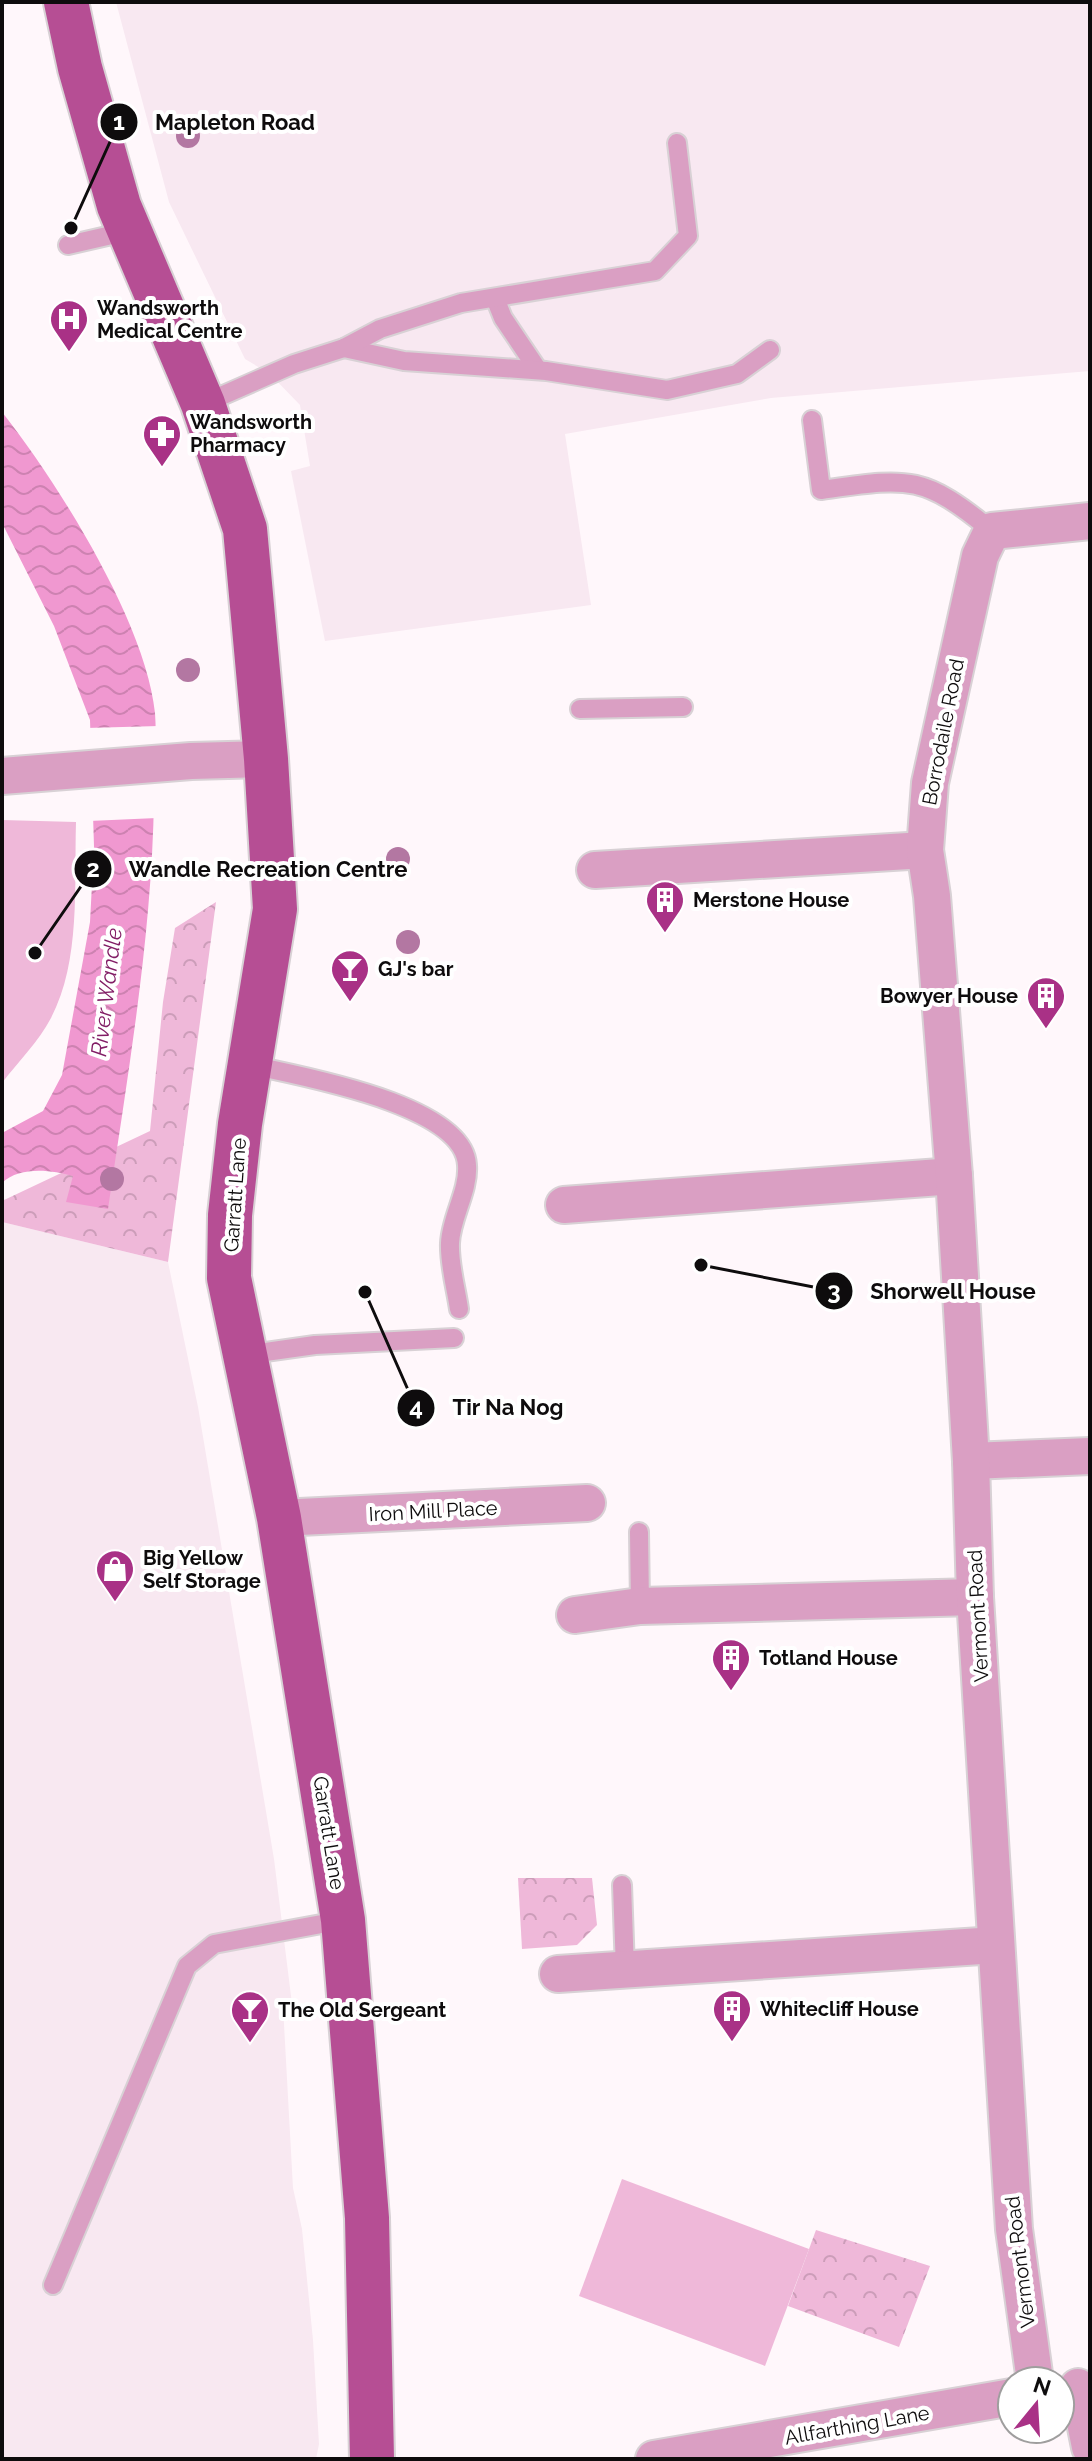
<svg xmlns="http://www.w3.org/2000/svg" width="1092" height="2461" font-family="Raleway,sans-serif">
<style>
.built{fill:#f8e8f1}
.green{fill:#efb8d9}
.park{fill:url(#park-crowns)}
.water{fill:url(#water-waves)}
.pier{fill:#fff7fb}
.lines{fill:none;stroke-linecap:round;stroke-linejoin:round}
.service-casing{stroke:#d8d1d5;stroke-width:22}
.minor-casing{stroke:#d8d1d5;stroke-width:40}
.primary-casing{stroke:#d8d1d5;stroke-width:48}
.service{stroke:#da9fc3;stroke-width:18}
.minor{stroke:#da9fc3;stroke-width:36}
.primary{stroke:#b64e94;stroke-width:44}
.tree{fill:#b377a2}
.labels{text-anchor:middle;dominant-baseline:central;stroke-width:8;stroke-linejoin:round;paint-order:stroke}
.poi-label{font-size:20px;font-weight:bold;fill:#0e0c0d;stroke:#fff;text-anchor:start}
.street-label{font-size:20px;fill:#0e0c0d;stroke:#fff}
.water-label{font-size:22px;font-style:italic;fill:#821e66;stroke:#fff}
.leader{fill:none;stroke:#0e0c0d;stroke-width:3}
.callout-dot{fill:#0e0c0d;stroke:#fff;stroke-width:3}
.mark-label{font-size:24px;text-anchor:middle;font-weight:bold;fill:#fff}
.callout-label{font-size:22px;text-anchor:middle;font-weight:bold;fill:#0e0c0d;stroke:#fff;stroke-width:8;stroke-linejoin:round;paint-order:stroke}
</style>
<defs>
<pattern id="park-crowns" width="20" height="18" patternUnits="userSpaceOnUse" patternTransform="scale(2)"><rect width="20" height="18" fill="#efb8d9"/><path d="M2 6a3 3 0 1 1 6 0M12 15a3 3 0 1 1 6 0" fill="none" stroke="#cc9db9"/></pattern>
<pattern id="water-waves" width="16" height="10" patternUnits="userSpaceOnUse" patternTransform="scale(2)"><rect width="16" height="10" fill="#f098d0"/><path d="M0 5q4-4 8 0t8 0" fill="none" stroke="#cd82b1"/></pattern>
</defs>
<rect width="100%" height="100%" fill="#fff7fb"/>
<!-- built -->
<g class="built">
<path d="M116,2H1090V371L771,398L565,434L591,605L325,641L291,471L310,466L300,405L270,374L245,359L169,202Z"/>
<path d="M2,1222L168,1262L198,1407L274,1859L292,2004L283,2006L293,2188L302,2229L313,2340L319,2444L316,2459H2Z"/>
</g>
<!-- green -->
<g class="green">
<path d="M2,820L76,822C74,885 81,961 51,1018C39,1041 18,1062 2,1083Z"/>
<path d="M622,2179L809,2249L765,2366L579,2296Z"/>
</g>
<!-- park -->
<g class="park">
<path d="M216,902L168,1262L2,1222V1201L150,1131L163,1002L175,928Z"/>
<path d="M518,1878H592L597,1925L577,1945L522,1949Z"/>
<path d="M816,2230L930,2266L899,2347L788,2306Z"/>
</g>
<!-- water -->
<path class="water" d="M2,412C58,483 146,623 155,713C157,740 154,770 154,798C152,936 128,1073 108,1209L66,1202L73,1176C51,1170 20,1166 2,1183V1133L43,1111L62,1075L90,922L94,846L90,720L54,626L2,523Z"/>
<!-- pier -->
<path class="pier" d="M159,726L157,818L89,821L86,728Z"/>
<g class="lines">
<defs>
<g id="service">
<path d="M68,245L129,231"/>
<path d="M495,298L503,318L538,370"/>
<path d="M344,348L404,361L546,371L667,390L737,374L770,350"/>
<path d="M203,404L294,364L344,348L380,329L461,303L655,271L688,236L677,143"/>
<path d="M812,420L821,490C907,478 922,473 992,531"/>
<path d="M580,709L683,707"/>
<path d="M251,1065C299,1076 464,1104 467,1165C469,1191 451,1217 450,1243C449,1264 456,1288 459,1309"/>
<path d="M244,1355L315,1345L454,1338"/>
<path d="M639,1532L640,1606"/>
<path d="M622,1885L625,1970"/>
<path d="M53,2285L187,1966L214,1944L343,1920"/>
</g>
<g id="minor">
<path d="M2,776L191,761L266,759"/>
<path d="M595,870L925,850"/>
<path d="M564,1205L954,1176"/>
<path d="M971,1461L1090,1456"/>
<path d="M279,1518L587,1503"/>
<path d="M575,1615L640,1606L975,1597"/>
<path d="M558,1974L996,1945"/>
<path d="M1035,2381L1014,2229L975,1597L971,1461L954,1176L932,896L925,850L930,783L980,556L992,531L1090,521"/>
<path d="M1078,2387L1090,2447"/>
<path d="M654,2459L1012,2397"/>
</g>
<path id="primary" d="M66,2L80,68L119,206L203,404L245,529L266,759L275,909L240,1124L230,1215L229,1278L279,1518L343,1920L367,2218L372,2459"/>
</defs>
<!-- service casing -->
<use href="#service" class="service-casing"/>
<!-- minor casing -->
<use href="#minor" class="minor-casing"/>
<!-- primary casing -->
<use href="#primary" class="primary-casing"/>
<!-- service -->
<use href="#service" class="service"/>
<!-- minor -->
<use href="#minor" class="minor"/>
<!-- primary -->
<use href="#primary" class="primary"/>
</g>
<!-- trees -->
<g class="tree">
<circle cx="188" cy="136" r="12"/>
<circle cx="188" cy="670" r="12"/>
<circle cx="398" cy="859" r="12"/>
<circle cx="408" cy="942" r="12"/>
<circle cx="112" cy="1179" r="12"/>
</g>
<!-- icons -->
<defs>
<symbol id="hospital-pin" viewBox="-11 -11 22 30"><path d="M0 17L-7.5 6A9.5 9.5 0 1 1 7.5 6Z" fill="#a93186" stroke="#fff"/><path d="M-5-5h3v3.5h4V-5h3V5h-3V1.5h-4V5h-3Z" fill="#fff"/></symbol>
<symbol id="pharmacy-pin" viewBox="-11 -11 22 30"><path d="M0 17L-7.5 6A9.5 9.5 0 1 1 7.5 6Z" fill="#a93186" stroke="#fff"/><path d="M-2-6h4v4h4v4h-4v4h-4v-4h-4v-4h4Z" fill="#fff"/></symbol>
<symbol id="building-pin" viewBox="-11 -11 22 30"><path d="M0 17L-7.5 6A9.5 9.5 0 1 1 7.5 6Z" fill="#a93186" stroke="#fff"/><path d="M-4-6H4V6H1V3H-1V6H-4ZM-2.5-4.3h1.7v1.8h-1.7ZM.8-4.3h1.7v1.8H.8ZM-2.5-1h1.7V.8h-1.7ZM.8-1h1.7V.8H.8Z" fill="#fff"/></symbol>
<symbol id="bar-pin" viewBox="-11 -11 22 30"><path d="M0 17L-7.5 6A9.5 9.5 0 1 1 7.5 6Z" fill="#a93186" stroke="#fff"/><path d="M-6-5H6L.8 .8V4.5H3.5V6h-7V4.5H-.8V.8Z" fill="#fff"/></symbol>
<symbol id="shop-pin" viewBox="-11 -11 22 30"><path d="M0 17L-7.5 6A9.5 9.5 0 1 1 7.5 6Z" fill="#a93186" stroke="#fff"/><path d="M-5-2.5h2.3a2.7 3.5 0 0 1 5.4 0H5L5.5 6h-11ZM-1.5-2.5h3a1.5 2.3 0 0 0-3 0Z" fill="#fff"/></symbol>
</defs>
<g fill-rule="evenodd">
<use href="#hospital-pin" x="47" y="297" width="44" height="60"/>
<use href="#pharmacy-pin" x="140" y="412" width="44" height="60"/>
<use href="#building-pin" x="643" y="878" width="44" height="60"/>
<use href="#bar-pin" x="328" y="947" width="44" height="60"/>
<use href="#building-pin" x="1024" y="974" width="44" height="60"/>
<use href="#shop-pin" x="93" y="1547" width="44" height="60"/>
<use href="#building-pin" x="709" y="1636" width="44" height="60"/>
<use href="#building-pin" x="710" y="1987" width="44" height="60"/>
<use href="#bar-pin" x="228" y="1988" width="44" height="60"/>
</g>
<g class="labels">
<!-- poi labels -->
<g class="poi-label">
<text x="97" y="308">Wandsworth<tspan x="97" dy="23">Medical Centre</tspan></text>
<text x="190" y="422">Wandsworth<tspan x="190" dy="23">Pharmacy</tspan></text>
<text x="693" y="900">Merstone House</text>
<text x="378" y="969">GJ's bar</text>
<text x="1018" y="996" text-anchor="end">Bowyer House</text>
<text x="143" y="1558">Big Yellow<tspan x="143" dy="23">Self Storage</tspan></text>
<text x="759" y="1658">Totland House</text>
<text x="760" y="2009">Whitecliff House</text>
<text x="278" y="2010">The Old Sergeant</text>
</g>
<!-- street labels -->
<g class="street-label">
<text transform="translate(943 732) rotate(-79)">Borrodaile Road</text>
<text transform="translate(235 1195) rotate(-86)">Garratt Lane</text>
<text transform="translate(433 1511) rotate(-3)">Iron Mill Place</text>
<text transform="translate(978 1616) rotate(-93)">Vermont Road</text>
<text transform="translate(329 1833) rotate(81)">Garratt Lane</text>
<text transform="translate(1020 2262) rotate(-97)">Vermont Road</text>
<text transform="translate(857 2425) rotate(-10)">Allfarthing Lane</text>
</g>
<!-- water labels -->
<g class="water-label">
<text transform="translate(106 992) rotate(-83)">River Wandle</text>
</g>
</g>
<!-- callouts -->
<path class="leader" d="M71 228L119 122M35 953L93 869M701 1265L834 1291M365 1292L416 1408"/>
<g class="callout-dot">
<circle cx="71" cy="228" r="8"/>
<circle cx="35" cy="953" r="8"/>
<circle cx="701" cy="1265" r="8"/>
<circle cx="365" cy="1292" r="8"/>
<circle cx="119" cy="122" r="20"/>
<circle cx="93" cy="869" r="20"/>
<circle cx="834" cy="1291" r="20"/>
<circle cx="416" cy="1408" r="20"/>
</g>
<g class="mark-label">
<text x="119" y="130">1</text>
<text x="93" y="877">2</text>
<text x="834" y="1299">3</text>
<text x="416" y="1416">4</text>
</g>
<g class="callout-label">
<text x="235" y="130">Mapleton Road</text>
<text x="268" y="877">Wandle Recreation Centre</text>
<text x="953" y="1299">Shorwell House</text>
<text x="508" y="1415">Tir Na Nog</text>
</g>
<!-- border -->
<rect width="1092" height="2461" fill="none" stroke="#0e0c0d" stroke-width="8"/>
<!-- north arrow -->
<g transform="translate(1036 2405) rotate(18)"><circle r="38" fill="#ffffff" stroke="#9f9e9e" stroke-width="2"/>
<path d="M0-6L14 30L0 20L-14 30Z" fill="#a93186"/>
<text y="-12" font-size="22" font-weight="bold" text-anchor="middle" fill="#0e0c0d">N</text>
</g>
</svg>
